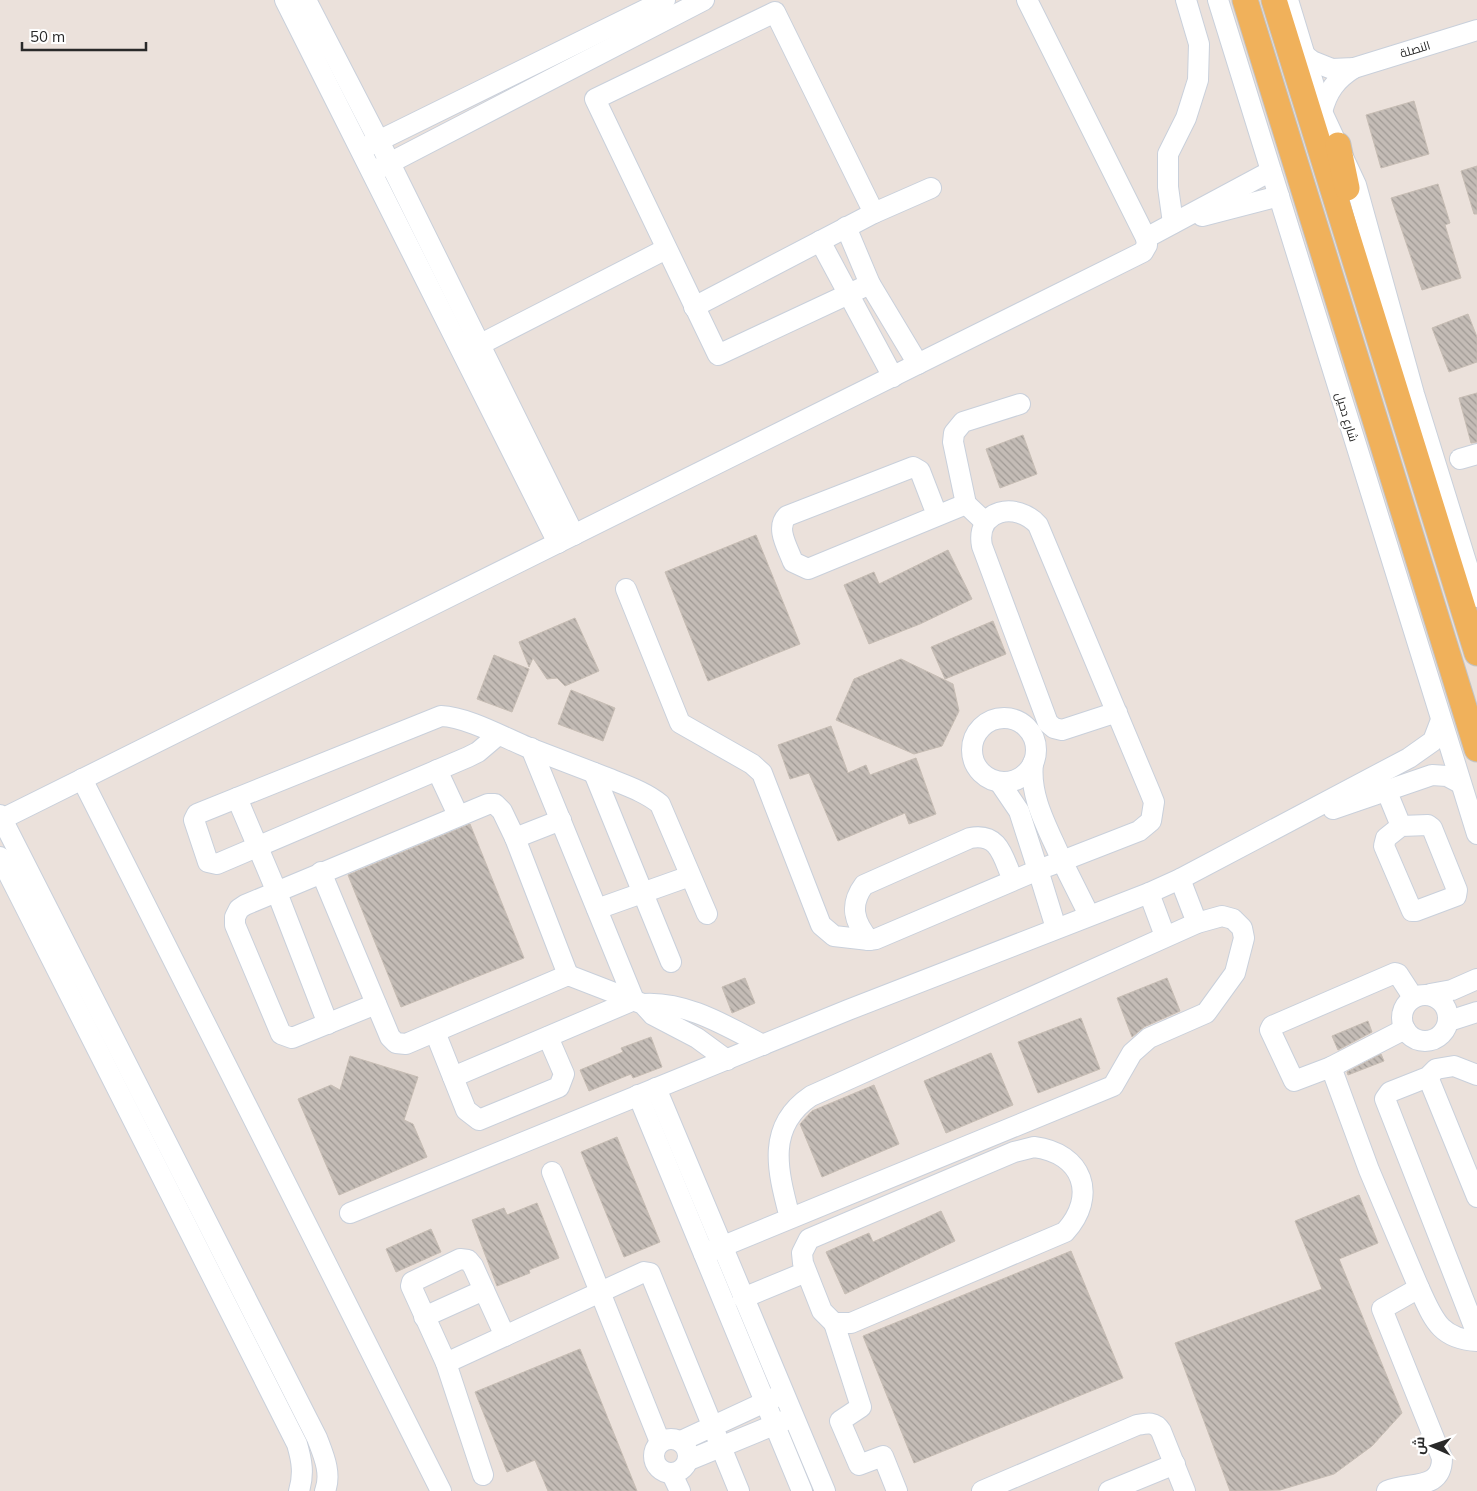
<svg xmlns="http://www.w3.org/2000/svg" width="1477" height="1491" font-family="Mulish,Cairo,sans-serif">
<style>
.building{fill:url(#building-back-hatch);stroke:#c7bdb4}
.lines{fill:none;stroke-linecap:round;stroke-linejoin:round}
.minor-casing{stroke:#c9d0db;stroke-width:22}
.major-casing{stroke:#c3c3c3;stroke-width:27}
.minor{stroke:#fff;stroke-width:20}
.major{stroke:#f0b15b;stroke-width:25}
.labels{text-anchor:middle;dominant-baseline:central;stroke-width:5;stroke-linejoin:round;paint-order:stroke}
.street-label{font-size:12px;fill:#292929;stroke:#fff}
</style>
<defs>
<pattern id="building-back-hatch" width="6" height="6" patternUnits="userSpaceOnUse" patternTransform="scale(1.25)"><rect width="6" height="6" fill="#c4bcb6"/><path d="M-1 5l2 2M0 0l6 6M5-1l2 2" fill="none" stroke="#9f9994"/></pattern>
</defs>
<rect width="100%" height="100%" fill="#ebe1db"/>
<!-- building -->
<g class="building">
<path d="M1414,101L1429,154L1381,168L1366,115Z"/>
<path d="M1477,166V214H1474L1461,171Z"/>
<path d="M1438,184L1450,223L1445,225L1461,278L1422,290L1391,198Z"/>
<path d="M1468,314L1477,337V362L1449,372L1432,328Z"/>
<path d="M1477,393V442L1471,443L1459,398Z"/>
<path d="M1023,435L1037,474L1000,488L986,449Z"/>
<path d="M756,535L800,644L708,681L665,572Z"/>
<path d="M948,550L972,599L920,624L869,644L844,585L874,572L879,584Z"/>
<path d="M575,618L599,671L565,686L557,678L547,679L533,658L529,667L519,642Z"/>
<path d="M993,621L1006,654L945,679L931,647Z"/>
<path d="M494,655L529,669L512,712L477,699Z"/>
<path d="M901,659L953,684L959,711L942,746L914,754L836,720L854,679Z"/>
<path d="M571,690L615,708L603,741L558,724Z"/>
<path d="M831,726L848,773L866,765L870,775L916,758L936,814L909,824L905,813L838,841L809,773L790,779L778,745Z"/>
<path d="M470,824L524,958L401,1007L348,875Z"/>
<path d="M745,978L755,1003L732,1013L722,987Z"/>
<path d="M1167,978L1180,1011L1144,1027L1132,1037L1117,998Z"/>
<path d="M1081,1018L1100,1069L1038,1093L1018,1042Z"/>
<path d="M1368,1021L1372,1032L1338,1050L1332,1036Z"/>
<path d="M651,1037L662,1067L633,1078L631,1074L589,1091L580,1070L623,1052L621,1048Z"/>
<path d="M991,1053L1013,1105L946,1133L924,1081Z"/>
<path d="M1381,1054L1384,1061L1348,1075L1347,1072Z"/>
<path d="M350,1056L418,1077L404,1120L413,1124L427,1157L339,1195L298,1099L331,1085L340,1090Z"/>
<path d="M874,1085L899,1144L822,1177L800,1124L812,1111Z"/>
<path d="M617,1137L660,1242L624,1257L581,1152Z"/>
<path d="M1359,1195L1378,1243L1339,1259L1402,1413L1372,1446L1334,1474L1280,1490L1230,1491L1175,1343L1322,1289L1295,1221Z"/>
<path d="M537,1203L559,1258L529,1270L530,1273L497,1286L472,1220L504,1208L507,1215Z"/>
<path d="M941,1211L955,1241L845,1294L826,1252L869,1233L873,1242Z"/>
<path d="M431,1229L441,1252L396,1272L386,1249Z"/>
<path d="M1071,1251L1123,1378L914,1463L863,1336Z"/>
<path d="M580,1349L637,1491H548L535,1460L507,1472L475,1392Z"/>
</g>
<g class="lines">
<defs>
<g id="minor">
<path d="M285,0L558,543"/>
<path d="M306,0L383,149L574,535"/>
<path d="M1218,0L1477,834"/>
<path d="M1288,0L1322,112L1356,185L1414,394L1477,597"/>
<path d="M1303,54L1312,61L1332,69L1354,68L1477,30"/>
<path d="M1322,112C1327,92 1336,79 1354,68"/>
<path d="M368,146L665,0"/>
<path d="M378,169L704,0"/>
<path d="M1202,216L1279,196"/>
<path d="M1173,223L1168,187V154L1186,118L1198,80L1199,44L1186,0"/>
<path d="M846,227L870,284L918,364"/>
<path d="M1146,238L1271,171"/>
<path d="M820,241L893,377"/>
<path d="M870,284L718,355L595,99L775,12L874,213"/>
<path d="M694,307L874,213L931,188"/>
<path d="M479,345L666,249"/>
<path d="M1460,459L1477,454"/>
<path d="M966,504L953,442L954,433L963,422L1020,404"/>
<path d="M937,515L920,471L913,467L787,516C775,528 788,548 793,562L808,569L966,504L984,521"/>
<path d="M626,589L680,723L752,764L762,773L821,925L834,936L869,940"/>
<circle cx="1004" cy="750" r="32"/>
<path d="M498,735L478,752L468,757L217,864L208,862L194,820L197,814L441,716C467,717 503,737 527,747C553,757 579,767 605,777C624,785 644,791 660,804L707,914"/>
<path d="M1033,763C1029,798 1049,830 1062,861L1139,831L1151,821L1154,802L1150,792L1038,525C1017,501 975,509 982,546L1048,723L1054,728L1062,730L1117,712"/>
<path d="M437,770L458,815"/>
<path d="M594,773L671,962"/>
<path d="M82,779L441,1491"/>
<path d="M1000,783L1019,811L1038,870L876,939L869,940C854,922 849,905 864,885L970,838C1000,832 1003,858 1013,880"/>
<path d="M1387,792L1401,826L1386,838L1384,846L1412,911H1416L1456,896L1457,890L1432,828L1428,825L1401,826"/>
<path d="M237,798L276,890L328,1024"/>
<path d="M1333,809L1432,775L1447,776L1460,783"/>
<path d="M0,815L317,1438C323,1454 332,1473 325,1491"/>
<path d="M0,820L1143,252L1147,245L1146,238L1027,0"/>
<path d="M515,838L561,820"/>
<path d="M0,857L297,1444C302,1461 304,1474 299,1491"/>
<path d="M321,872L390,1037L396,1043L406,1044L568,975L643,1004L653,1015L697,1038L727,1060"/>
<path d="M1180,879L1197,923"/>
<path d="M1149,893L1165,936"/>
<path d="M597,909L690,876"/>
<path d="M1056,928L1038,870L1062,861L1089,915"/>
<path d="M1430,994L1452,990L1477,979"/>
<circle cx="1425" cy="1018" r="23"/>
<path d="M1413,997L1398,974L1395,973L1272,1026L1270,1030L1294,1081L1331,1067L1369,1170L1419,1288"/>
<path d="M376,1004L292,1038L281,1034L235,925V917L239,909L245,905L488,804H495L502,811L515,838L568,975"/>
<path d="M643,1004C686,1001 726,1026 763,1045"/>
<path d="M1449,1021L1477,1012"/>
<path d="M435,1032L466,1110L479,1120L559,1087L564,1074L548,1037"/>
<path d="M1331,1067L1405,1029"/>
<path d="M1477,1075L1454,1066L1436,1069L1428,1077L1390,1092L1385,1099L1477,1334"/>
<path d="M453,1077L634,1000L531,748"/>
<path d="M1428,1077L1477,1197"/>
<path d="M656,1088L825,1491"/>
<path d="M638,1095L802,1491"/>
<path d="M1034,1147C1083,1153 1098,1196 1065,1232L851,1323H834L822,1311L803,1263L802,1253L809,1239L1014,1152Z"/>
<path d="M552,1172L660,1442"/>
<path d="M350,1213L848,1010L1149,893L1180,879L1409,758L1433,741L1441,720"/>
<path d="M704,1254L1113,1086L1132,1053L1149,1038L1206,1013L1235,973L1244,938L1242,928L1233,919L1222,916L1197,923L811,1096C765,1127 778,1172 790,1218"/>
<path d="M743,1298L806,1272"/>
<path d="M424,1317L484,1290"/>
<path d="M834,1323L861,1407L840,1421L859,1465L883,1456L897,1491"/>
<path d="M446,1363L644,1272L650,1273L739,1491"/>
<circle cx="671" cy="1456" r="17"/>
<path d="M681,1441L776,1397"/>
<path d="M689,1460L786,1420"/>
<path d="M672,1474L680,1491"/>
<path d="M483,1475L446,1363L411,1286L412,1282L460,1259L468,1260L473,1266L505,1336"/>
<path d="M982,1491L1137,1425C1147,1423 1155,1421 1161,1431L1185,1491"/>
<path d="M1109,1491L1175,1464"/>
<path d="M1387,1491C1411,1481 1442,1491 1442,1458L1382,1309L1419,1288C1433,1318 1439,1339 1477,1341"/>
</g>
<g id="major">
<path d="M1245,0L1477,749"/>
<path d="M1274,0L1477,653"/>
<path d="M1338,145L1347,188"/>
</g>
</defs>
<!-- minor casing -->
<use href="#minor" class="minor-casing"/>
<!-- major casing -->
<use href="#major" class="major-casing"/>
<!-- minor -->
<use href="#minor" class="minor"/>
<!-- major -->
<use href="#major" class="major"/>
</g>
<g class="labels">
<!-- street labels -->
<g class="street-label">
<text transform="translate(1415 49) rotate(-17)">النصلة</text>
<text transform="translate(1347 417) rotate(73)">شارع دحيل</text>
</g>
</g>
<!-- north arrow -->
<g transform="translate(1432 1446) rotate(272)" stroke="#ffffff" stroke-width="4" paint-order="stroke">
<path d="M0-4L9 19L0 12L-9 19Z" fill="#292929"/>
<text y="-8" font-size="14" font-weight="bold" text-anchor="middle" fill="#292929">ش</text>
</g>
<!-- scale -->
<path d="M22 42v8h124v-8" fill="none" stroke="#292929" stroke-width="2.5"/>
<text x="30" y="42" font-size="15" fill="#292929" stroke="#ffffff" stroke-width="4" paint-order="stroke">50 m</text>
</svg>
